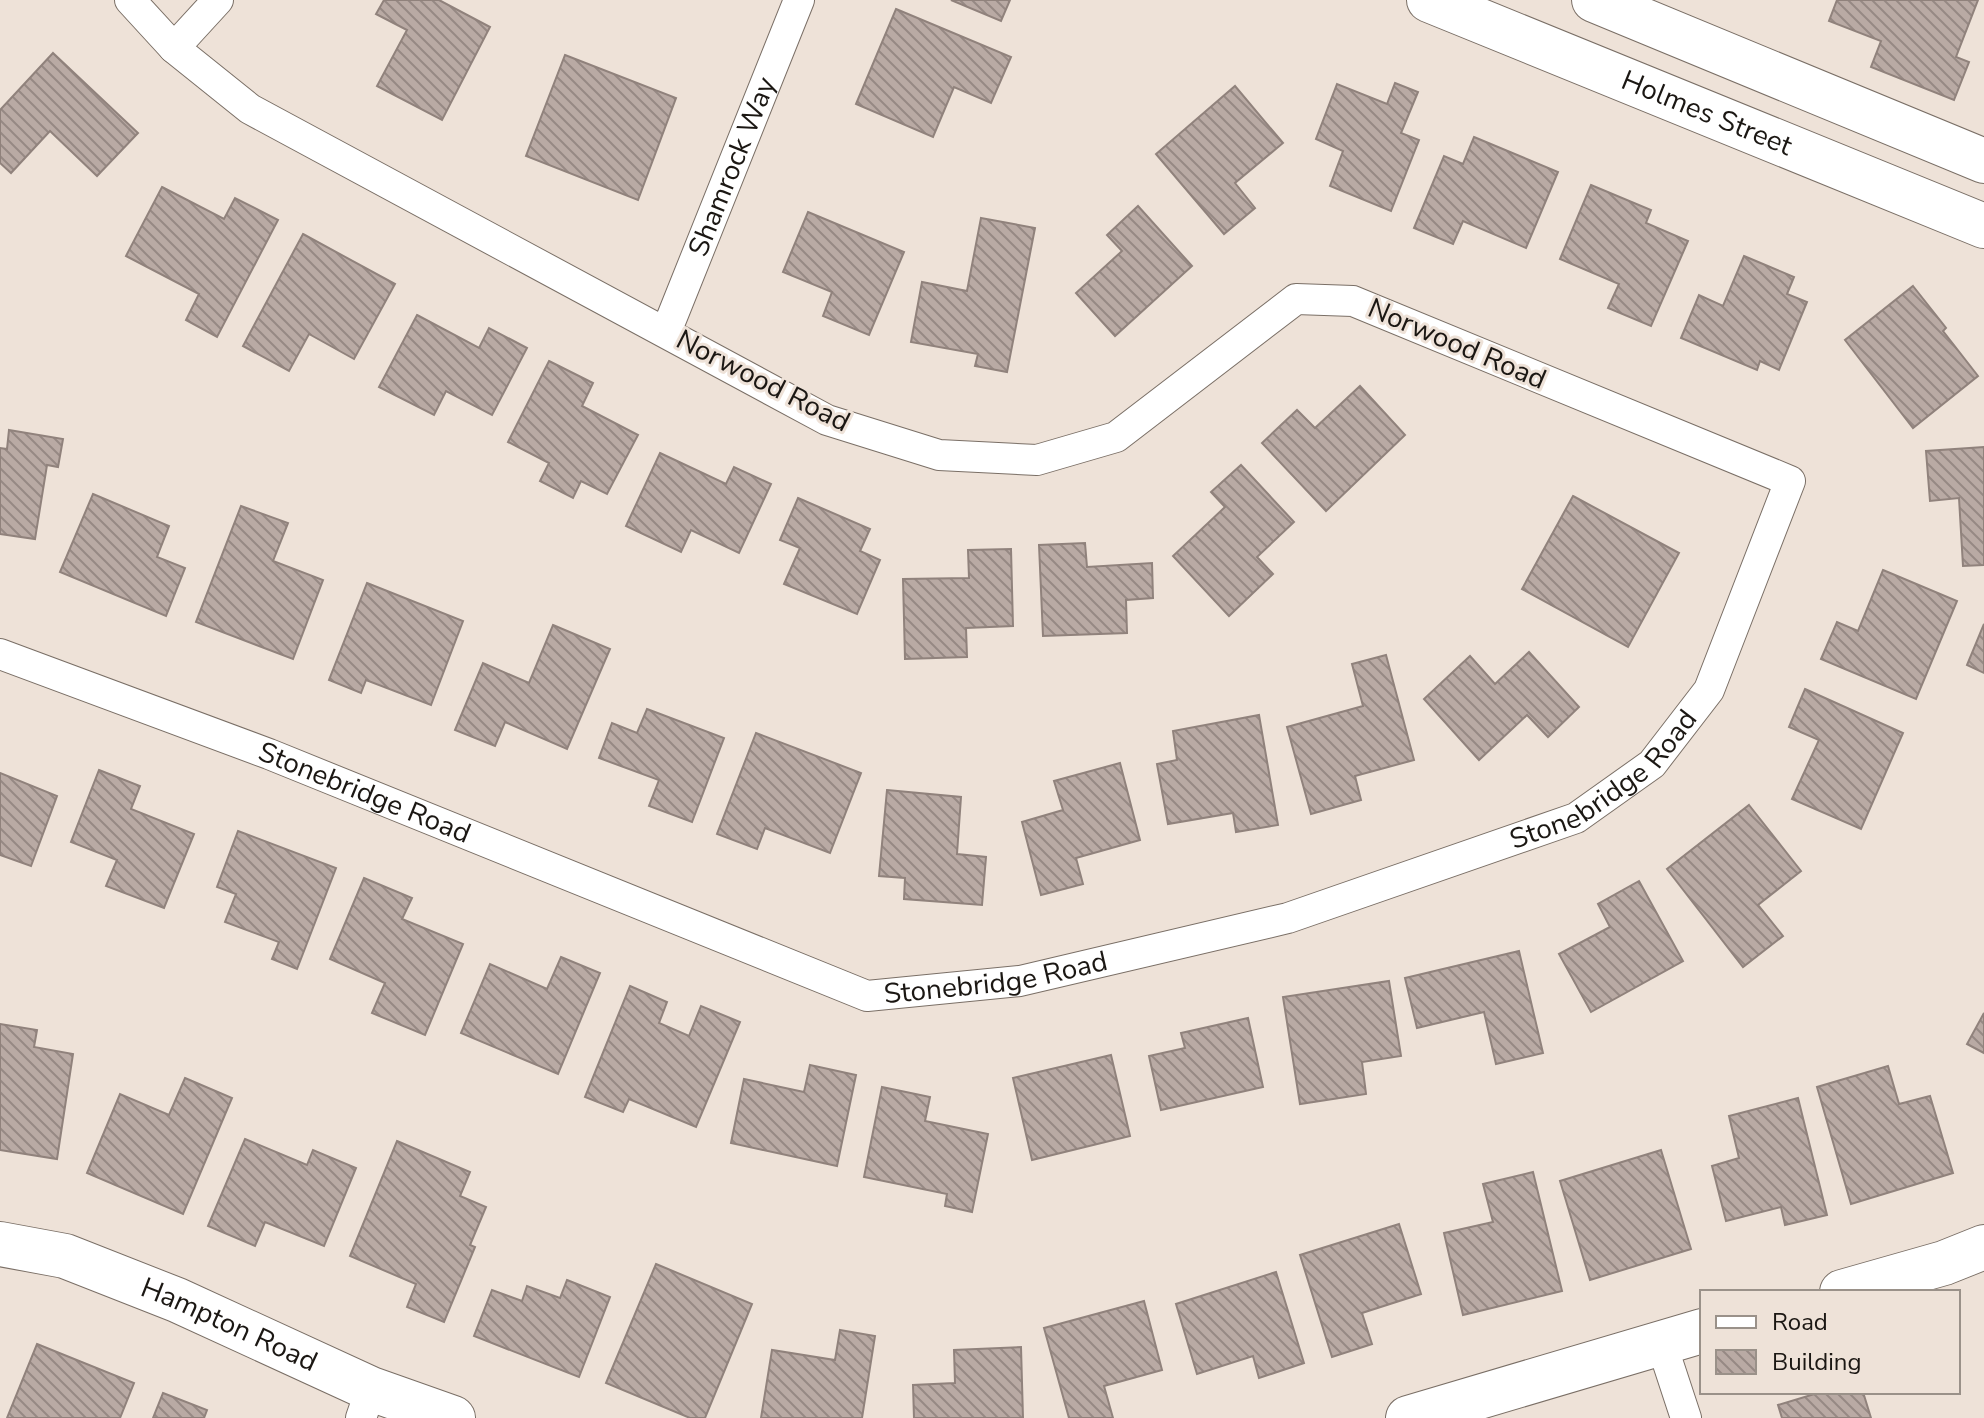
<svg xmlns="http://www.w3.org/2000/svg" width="1984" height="1418" viewBox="0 0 1984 1418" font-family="'Nunito Sans',sans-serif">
<defs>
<pattern id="building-back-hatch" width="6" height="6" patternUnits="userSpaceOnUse" patternTransform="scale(2)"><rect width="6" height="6" fill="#b9aaa4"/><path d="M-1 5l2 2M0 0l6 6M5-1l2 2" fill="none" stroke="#968984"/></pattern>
</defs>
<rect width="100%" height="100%" fill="#eee2d8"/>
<!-- building -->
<g fill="url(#building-back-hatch)" stroke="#90827c" stroke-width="2">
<path d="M384 0H439L490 27 442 120 377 86 407 30 376 14Z"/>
<path d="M951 0H1010L1001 21Z"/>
<path d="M1837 0H1978L1956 57 1969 62 1954 100 1871 67 1881 41 1829 21Z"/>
<path d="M896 9 1011 57 991 103 954 87 933 137 856 104Z"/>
<path d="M53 53 138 133 97 176 50 131 11 173 0 163V110Z"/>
<path d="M565 55 676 98 638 200 526 156Z"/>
<path d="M1395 83 1418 92 1401 133 1419 140 1391 211 1330 186 1343 151 1316 139 1337 84 1387 104Z"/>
<path d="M1235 86 1283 143 1235 183 1255 208 1224 234 1156 154Z"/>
<path d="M1474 137 1558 172 1526 248 1463 221 1453 244 1414 228 1444 156 1463 164Z"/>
<path d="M1591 185 1651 210 1646 223 1688 241 1651 326 1608 308 1619 284 1560 259Z"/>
<path d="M162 187 224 219 235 198 278 220 217 337 186 320 199 294 126 256Z"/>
<path d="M1138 206 1192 266 1115 336 1076 293 1122 251 1107 235Z"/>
<path d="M808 212 904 252 869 335 823 316 832 292 783 272Z"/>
<path d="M981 218 1035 228 1007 372 975 366 978 354 911 342 922 282 967 291Z"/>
<path d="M303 234 395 284 354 359 309 334 289 371 243 346Z"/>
<path d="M1744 256 1794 277 1787 294 1807 302 1779 370 1760 361 1757 370 1681 338 1699 295 1723 306Z"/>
<path d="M1913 286 1946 328 1943 331 1978 376 1913 428 1845 340Z"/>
<path d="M417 315 479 348 489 328 527 348 492 415 446 391 434 415 379 387Z"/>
<path d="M549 361 593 383 582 406 638 435 607 494 581 481 573 498 540 481 549 463 508 442Z"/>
<path d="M1360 386 1405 435 1326 511 1262 443 1297 410 1315 428Z"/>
<path d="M9 430 63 439 58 467 47 465 35 539 0 534V448L7 449Z"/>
<path d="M1984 447V565L1963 566 1959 498 1930 501 1926 451Z"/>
<path d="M660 453 726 484 734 467 771 484 739 553 691 530 681 552 626 526Z"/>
<path d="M1241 465 1294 522 1257 557 1273 574 1229 616 1173 556 1225 507 1211 492Z"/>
<path d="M93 494 169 526 157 557 185 568 166 616 60 572Z"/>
<path d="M1573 496 1679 553 1628 647 1522 589Z"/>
<path d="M798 498 870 529 860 551 880 560 857 614 784 584 800 548 780 540Z"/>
<path d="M241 506 288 523 273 561 323 580 293 659 196 622Z"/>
<path d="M1085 543 1087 567 1152 563 1153 598 1126 600 1127 633 1043 636 1039 545Z"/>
<path d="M1011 549 1013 626 966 628 967 657 905 659 903 579 969 578 968 550Z"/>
<path d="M1883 570 1957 601 1916 699 1821 659 1837 622 1858 631Z"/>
<path d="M367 583 463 621 431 705 366 680 361 693 329 680Z"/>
<path d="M1984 624V673L1967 665Z"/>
<path d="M553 625 610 649 567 749 505 722 495 746 455 730 483 663 529 683Z"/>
<path d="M1529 652 1579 707 1548 737 1527 715 1479 760 1424 699 1470 656 1495 684Z"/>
<path d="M1386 655 1414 760 1355 776 1361 800 1311 814 1287 727 1363 706 1352 664Z"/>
<path d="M1805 689 1903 733 1861 829 1792 799 1819 740 1789 727Z"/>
<path d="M647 709 724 738 692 822 649 806 659 780 599 758 612 723 637 733Z"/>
<path d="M1259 715 1278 825 1236 832 1233 813 1168 824 1157 764 1177 760 1173 731Z"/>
<path d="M756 733 861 773 830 853 765 828 757 849 717 834Z"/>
<path d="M1120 763 1140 840 1076 858 1083 884 1041 895 1022 822 1063 810 1054 781Z"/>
<path d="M99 770 140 786 131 809 194 834 164 908 106 886 117 860 71 842Z"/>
<path d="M0 773 57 796 31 866 0 855Z"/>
<path d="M887 790 961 797 957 854 986 857 982 905 904 899 905 878 879 876Z"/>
<path d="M1749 805 1801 871 1758 905 1783 936 1743 967 1667 869Z"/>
<path d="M238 831 336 868 297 969 272 959 279 942 225 922 236 894 217 887Z"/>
<path d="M364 878 412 898 402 919 463 944 425 1035 372 1013 385 983 330 959Z"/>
<path d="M1639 881 1683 961 1591 1012 1559 954 1610 927 1598 904Z"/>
<path d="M1519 951 1543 1053 1496 1064 1484 1012 1417 1028 1405 978Z"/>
<path d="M561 957 600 973 558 1074 461 1033 490 964 547 989Z"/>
<path d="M1389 981 1401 1056 1362 1062 1366 1094 1300 1104 1283 997Z"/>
<path d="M630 986 667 1002 659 1023 689 1036 701 1006 740 1022 696 1127 629 1099 623 1112 585 1097Z"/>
<path d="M1984 1013V1053L1967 1044Z"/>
<path d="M1248 1018 1263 1087 1161 1110 1149 1056 1185 1048 1181 1033Z"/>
<path d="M0 1024 37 1030 34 1047 73 1054 57 1159 0 1150Z"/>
<path d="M1111 1055 1130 1136 1032 1160 1013 1078Z"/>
<path d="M810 1065 856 1075 837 1166 731 1143 744 1079 804 1092Z"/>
<path d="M1888 1066 1899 1104 1930 1096 1953 1173 1851 1204 1817 1087Z"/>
<path d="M185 1078 232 1098 183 1214 87 1173 120 1094 169 1115Z"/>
<path d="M882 1087 930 1097 925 1121 988 1134 972 1212 945 1206 947 1194 864 1177Z"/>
<path d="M1798 1098 1827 1215 1785 1225 1781 1207 1726 1221 1712 1166 1739 1158 1729 1116Z"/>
<path d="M245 1139 307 1165 313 1150 356 1168 324 1246 265 1222 255 1246 208 1226Z"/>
<path d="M397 1141 470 1172 460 1196 486 1207 470 1245 475 1247 444 1322 407 1307 416 1284 350 1256Z"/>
<path d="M1661 1150 1691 1249 1590 1280 1560 1181Z"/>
<path d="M1533 1172 1562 1291 1463 1315 1444 1233 1493 1222 1483 1184Z"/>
<path d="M1399 1224 1421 1294 1362 1313 1372 1344 1332 1357 1300 1255Z"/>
<path d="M656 1264 752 1304 705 1418H690L606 1383Z"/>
<path d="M1276 1272 1304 1363 1259 1378 1253 1356 1197 1374 1176 1304Z"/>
<path d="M567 1280 610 1297 579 1377 474 1336 492 1290 522 1301 527 1286 560 1298Z"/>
<path d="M1144 1301 1162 1370 1104 1386 1113 1418H1069L1044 1328Z"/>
<path d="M840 1330 875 1336 862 1418H761L772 1350 835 1360Z"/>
<path d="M37 1344 134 1383 120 1418H7Z"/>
<path d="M1021 1347 1023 1418H914L913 1385 955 1383 954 1350Z"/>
<path d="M1821 1392H1863L1871 1418H1782L1778 1405Z"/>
<path d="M163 1393 207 1410 204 1418H153Z"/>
</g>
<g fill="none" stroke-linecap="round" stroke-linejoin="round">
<!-- street casing -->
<g stroke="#7a6f66" stroke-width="32">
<g id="street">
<path d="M174 48 218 0"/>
<path id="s1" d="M666 332 799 0"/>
<path id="s2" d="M0 654 269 754 867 996 1020 981 1288 918 1576 818 1652 764 1709 690 1790 481 1353 301 1296 299 1116 437 1037 460 939 455 827 420 250 109 174 48 130 0"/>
<path d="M1661 1342 1686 1418"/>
<path d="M361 1418 371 1389"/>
</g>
</g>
<!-- secondary casing -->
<g stroke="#7a6f66" stroke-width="46">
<g id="secondary">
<path id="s3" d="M1429 0 1984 226"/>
<path d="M1594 0 1984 161"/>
<path id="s4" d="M0 1244 65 1256 177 1300 371 1389 453 1418"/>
<path d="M1842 1292 1944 1263 1984 1247"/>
<path d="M1408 1418 1702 1331"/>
</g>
</g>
<!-- street -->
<use href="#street" stroke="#fff" stroke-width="30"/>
<!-- secondary -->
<use href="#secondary" stroke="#fff" stroke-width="44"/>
</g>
<g text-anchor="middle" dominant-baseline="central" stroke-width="6" stroke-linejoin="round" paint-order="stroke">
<!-- street labels -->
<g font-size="28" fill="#1b1713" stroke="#eee2d8">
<text stroke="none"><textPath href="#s3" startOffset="300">Holmes Street</textPath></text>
<text stroke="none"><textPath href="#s1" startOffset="178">Shamrock Way</textPath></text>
<text transform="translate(1457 344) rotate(23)">Norwood Road</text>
<text transform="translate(763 381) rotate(27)">Norwood Road</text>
<text stroke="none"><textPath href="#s2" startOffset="1710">Stonebridge Road</textPath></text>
<text stroke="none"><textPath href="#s2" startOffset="390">Stonebridge Road</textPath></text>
<text stroke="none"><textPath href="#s2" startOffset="1062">Stonebridge Road</textPath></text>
<text stroke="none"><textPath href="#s4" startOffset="244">Hampton Road</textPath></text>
</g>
</g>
<!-- legend -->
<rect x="1700" y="1290" width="260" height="104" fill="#eee2d8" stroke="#9a9189" stroke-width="2"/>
<rect x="1716" y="1316" width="40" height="12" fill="#ffffff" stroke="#9a9189" stroke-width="2"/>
<text x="1772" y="1330" font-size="24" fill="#1b1713">Road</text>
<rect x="1716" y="1350" width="40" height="24" fill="url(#building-back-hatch)" stroke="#9a9189" stroke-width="2"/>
<text x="1772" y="1370" font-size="24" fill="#1b1713">Building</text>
</svg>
